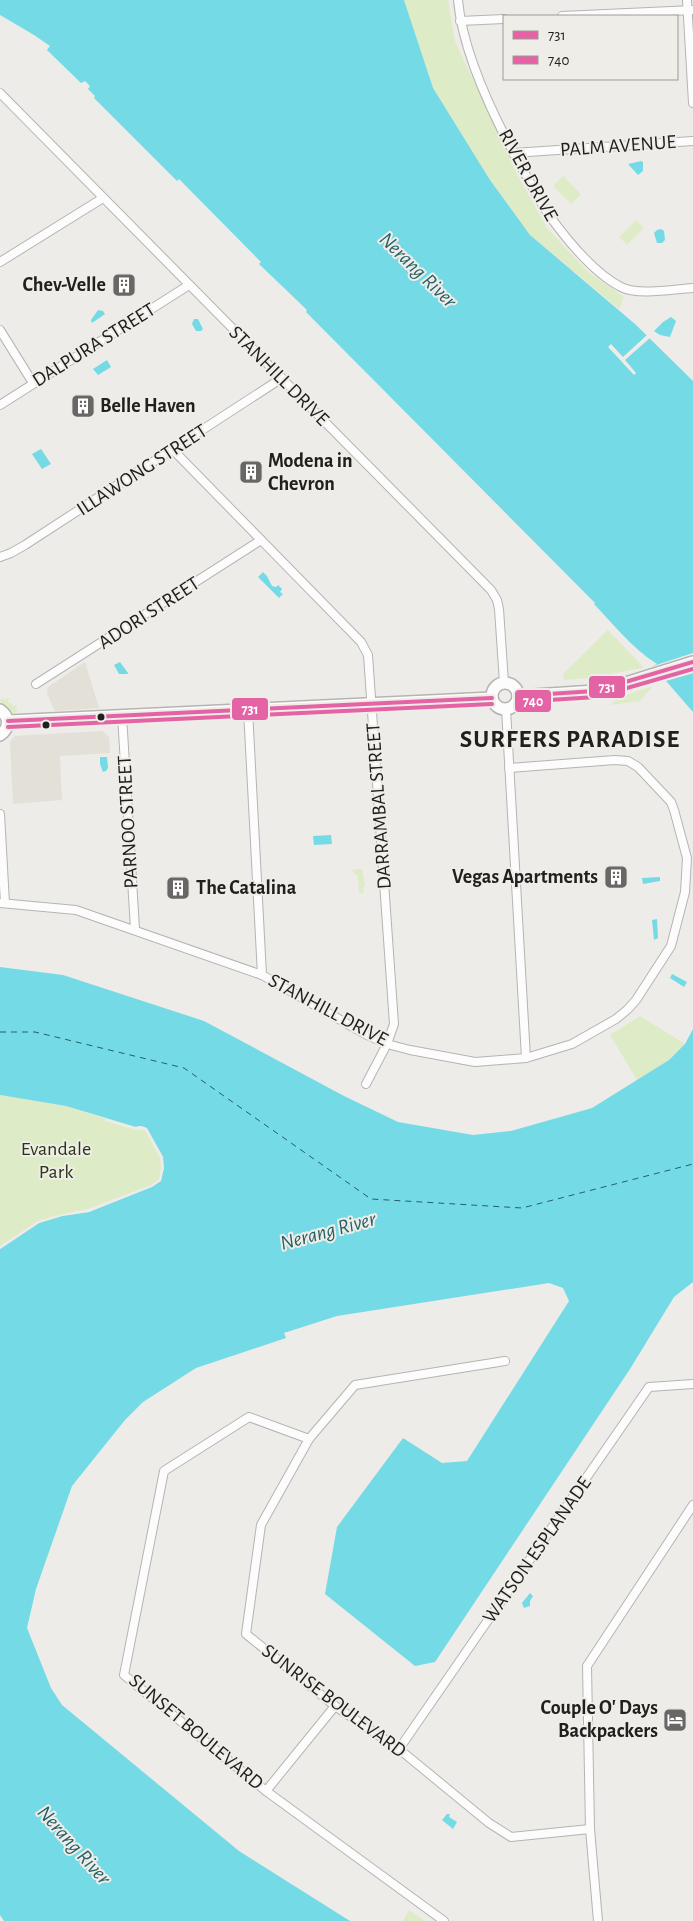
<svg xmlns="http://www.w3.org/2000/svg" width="693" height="1921" viewBox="0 0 693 1921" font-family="'Alegreya Sans',sans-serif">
<rect width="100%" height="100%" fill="#eeece9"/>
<!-- built -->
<g fill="#e3e0d8">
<path d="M85 662 99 708 55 711 47 694 48 687Z"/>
<path d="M102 731 109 737 110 753 60 756 62 800 13 804 10 742 15 736Z"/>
</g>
<!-- green -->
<g fill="#ddebc6">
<path d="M404 0H448L455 41 518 176 547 228 588 272 624 297 619 309 530 235 490 180 433 88Z"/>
<path d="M563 176 581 194 571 204 553 186Z"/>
<path d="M636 220 644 228 627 245 619 237Z"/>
<path d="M608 630 643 667H647L588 678 564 680 563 674Z"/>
<path d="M653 686 640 701 610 705 620 697Z"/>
<path d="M2 698 5 700 8 698 9 699 8 702 14 706 16 705 17 711 14 713 7 710 0 700Z"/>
<path d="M362 869 365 886H364L363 893H359L358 877 352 870Z"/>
<path d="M640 1016 685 1044 669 1060 637 1080 610 1035Z"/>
<path d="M0 1095 66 1106 106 1119 147 1128 163 1157 161 1181 89 1212 39 1223 0 1248Z"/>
<path d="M409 1910 425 1921H403Z"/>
</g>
<!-- water -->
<g fill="#74dae5">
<path d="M0 0H404L433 88 490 180 530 235 635 324 693 381V712L653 666 657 664C633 649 614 625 594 604L595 603 306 312 307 310 259 264 261 262 179 179 177 181 94 98 95 96 88 89 90 86 85 81 81 83 47 50 50 46 34 35 0 15Z"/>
<path d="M641 161 643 162V171L638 175 628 164Z"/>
<path d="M661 229 664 231 665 240 662 243H657L654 233 657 230Z"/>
<path d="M98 310 103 311 105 314 92 323 91 320Z"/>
<path d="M671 317 676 321 670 337 660 335 654 331 663 322Z"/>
<path d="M194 319H198L203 329 201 331H196L192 324Z"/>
<path d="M107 360 111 367 98 375 93 369Z"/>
<path d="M41 449 51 464 42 469 32 454Z"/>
<path d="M263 572 267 576 272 586 276 587 278 585 282 589 280 592 283 594 279 598 258 577Z"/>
<path d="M120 662 128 673V674H119L114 665Z"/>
<path d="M100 757H107L108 768 106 771 103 772 100 764Z"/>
<path d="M331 835 332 844 314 845 313 836Z"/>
<path d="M660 877V881L643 884 642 878Z"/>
<path d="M657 919 658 938 654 940 652 920Z"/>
<path d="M0 967 63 975 204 1021 344 1096 398 1122 473 1135 511 1131 592 1108 669 1060 685 1044 693 1029V1282L674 1297 630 1369 435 1662 415 1666 325 1594 337 1527 403 1438 442 1463 467 1461 569 1301 563 1288 549 1283 337 1316 284 1333 286 1338 196 1368 143 1402 125 1420 72 1486 36 1589 27 1628 51 1688 62 1705 239 1851 350 1921H4L0 1915V1249L39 1223 62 1216 89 1212 161 1181 163 1157 146 1128 141 1126 136 1127 66 1106 0 1095Z"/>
<path d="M672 974 687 982 684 987 670 978Z"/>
<path d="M530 1593 533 1596 530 1601V1606L524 1608 522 1603Z"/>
<path d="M447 1814H450L449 1817 457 1822 453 1829 442 1820Z"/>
</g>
<!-- pier -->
<g fill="#eeece9">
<path d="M647 335 650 338 625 360 636 373 634 375 608 347 611 344 623 357Z"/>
<path d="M693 653V670L665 679 653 666Z"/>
<path d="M106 1119 135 1127 141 1126 147 1128 163 1157 164 1168 161 1181 152 1187 89 1212 62 1216 39 1223 0 1249V1246L38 1221 62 1214 88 1209 151 1185 159 1179 161 1168 160 1158 145 1130H135L105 1121Z"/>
</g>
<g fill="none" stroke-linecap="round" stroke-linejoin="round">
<!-- ferry -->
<path stroke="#266067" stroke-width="1" stroke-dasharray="6 5" stroke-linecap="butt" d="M0 1032H35L184 1068 371 1199 522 1208 693 1164"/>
<!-- street casing -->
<g stroke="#b6b4b3" stroke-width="10">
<g id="street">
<path d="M458 0C463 57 500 130 528 179 535 191 541 204 549 215 567 240 594 273 621 287 638 296 674 289 693 288"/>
<path d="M687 0 693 103"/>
<path d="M562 16 693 10"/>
<path d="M460 21 504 19"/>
<path d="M0 93 491 590 497 600 499 609 504 683"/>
<path d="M513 153 693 141"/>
<path d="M0 262 103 198"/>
<path d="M0 330 33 383"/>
<path d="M0 405 189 285"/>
<path d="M173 450 361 642 368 655 394 1024 387 1044 366 1084"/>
<path d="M0 557 11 553 25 545 282 378"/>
<path d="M36 684 261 540"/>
<path d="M248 710 262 975"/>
<path d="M122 715 135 929"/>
<path d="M509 768 615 760 628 761 638 767 671 802 674 810 687 858 685 892 671 946 636 1000 628 1009 616 1019 572 1044 526 1058"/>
<path d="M0 814 5 903"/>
<path d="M0 903 76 910 262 975 365 1034 387 1044 410 1050 475 1062 526 1058 506 709"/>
<path d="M505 1361 355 1385 309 1439 261 1525 246 1634 335 1706 399 1749 489 1823 511 1837 590 1829"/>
<path d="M309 1439 249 1417 164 1471 124 1675 266 1791 444 1921"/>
<path d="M399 1749 649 1387 693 1384"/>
<path d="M266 1791 335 1706"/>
<path d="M598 1921 590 1829 587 1666 693 1505"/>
</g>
</g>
<!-- secondary casing -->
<g stroke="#b6b4b3" stroke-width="14">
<g id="secondary">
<circle cx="505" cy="696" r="13"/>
<path d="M518 696 595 691 616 686 693 662"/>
<path d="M0 710C10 717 10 728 0 735"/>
<path d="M8 721 492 698"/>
</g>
</g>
<!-- street -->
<use href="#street" stroke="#fcfcfc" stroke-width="8"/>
<!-- secondary -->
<use href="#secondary" stroke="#fcfcfc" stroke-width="11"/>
<!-- bus-1 casing -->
<g stroke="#efede8" stroke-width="8">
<g id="bus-1">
<path d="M518 696 595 691 693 662"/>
<path d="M8 721 492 698"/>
</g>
</g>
<!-- bus-2 casing -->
<g stroke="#efede8" stroke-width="8">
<g id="bus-2">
<path d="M518 702 596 697 693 669"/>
<path d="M8 727 492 704"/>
</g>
</g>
<!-- bus-1 -->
<use href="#bus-1" stroke="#e463a4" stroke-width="4"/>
<!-- bus-2 -->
<use href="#bus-2" stroke="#e463a4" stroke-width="4"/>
</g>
<!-- icons -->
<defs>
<g id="building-square" transform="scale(1.25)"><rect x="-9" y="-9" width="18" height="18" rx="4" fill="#696766" stroke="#efede8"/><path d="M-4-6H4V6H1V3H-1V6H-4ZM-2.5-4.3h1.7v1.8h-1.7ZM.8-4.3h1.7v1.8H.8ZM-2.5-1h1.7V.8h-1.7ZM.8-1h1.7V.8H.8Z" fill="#fff"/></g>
<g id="hotel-square" transform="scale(1.25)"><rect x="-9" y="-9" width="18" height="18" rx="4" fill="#696766" stroke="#efede8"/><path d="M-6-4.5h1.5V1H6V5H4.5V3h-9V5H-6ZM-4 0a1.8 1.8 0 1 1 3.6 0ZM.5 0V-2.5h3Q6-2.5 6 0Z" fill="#fff"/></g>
</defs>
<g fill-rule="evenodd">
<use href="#building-square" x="124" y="285"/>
<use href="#building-square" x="83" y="406"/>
<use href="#building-square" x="251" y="472"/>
<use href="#building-square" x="616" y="877"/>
<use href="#building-square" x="178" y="888"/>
<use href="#hotel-square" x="675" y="1720"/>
</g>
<!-- markers -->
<g fill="#21201f" stroke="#efede8" stroke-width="2">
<circle cx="101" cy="717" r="4.5"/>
<circle cx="46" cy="725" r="4.5"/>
</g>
<g text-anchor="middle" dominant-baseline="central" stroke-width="4" stroke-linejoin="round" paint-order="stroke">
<!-- street labels -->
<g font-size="20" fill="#21201f" stroke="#efede8">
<text transform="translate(618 146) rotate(-4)">PALM AVENUE</text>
<text transform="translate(528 175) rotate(61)">RIVER DRIVE</text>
<text transform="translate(94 345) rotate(-32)">DALPURA STREET</text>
<text transform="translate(279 376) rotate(45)">STANHILL DRIVE</text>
<text transform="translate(142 470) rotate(-33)">ILLAWONG STREET</text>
<text transform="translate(149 613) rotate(-33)">ADORI STREET</text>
<text transform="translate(379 806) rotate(-94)">DARRAMBAL STREET</text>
<text transform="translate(128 822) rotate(-93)">PARNOO STREET</text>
<text transform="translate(328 1010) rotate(28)">STANHILL DRIVE</text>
<text transform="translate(537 1550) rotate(-55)">WATSON ESPLANADE</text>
<text transform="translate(334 1701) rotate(37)">SUNRISE BOULEVARD</text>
<text transform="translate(196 1732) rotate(40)">SUNSET BOULEVARD</text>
</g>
<!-- poi labels -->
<g font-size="20" font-weight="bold" fill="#21201f" stroke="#efede8" text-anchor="end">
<text x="106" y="285">Chev-Velle</text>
<text x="100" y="406" text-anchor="start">Belle Haven</text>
<text x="268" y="461" text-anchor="start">Modena in<tspan x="268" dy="23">Chevron</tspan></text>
<text x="598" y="877">Vegas Apartments</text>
<text x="196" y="888" text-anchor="start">The Catalina</text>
<text x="658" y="1708">Couple O' Days<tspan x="658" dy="23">Backpackers</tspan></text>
</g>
<!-- park labels -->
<g font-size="20" fill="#293612" stroke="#efede8">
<text x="56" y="1149">Evandale<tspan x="56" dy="23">Park</tspan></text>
</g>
<!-- water labels -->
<g font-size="21" font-style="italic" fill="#266067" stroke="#efede8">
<text transform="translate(418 270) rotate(44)">Nerang River</text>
<text transform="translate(328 1231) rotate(-15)">Nerang River</text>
<text transform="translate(74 1845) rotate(48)">Nerang River</text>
</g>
<!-- district labels -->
<g font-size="25" font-weight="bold" letter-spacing="1" fill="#21201f" stroke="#efede8">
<text x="570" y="739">SURFERS PARADISE</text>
</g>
</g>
<g stroke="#efede8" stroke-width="2">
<rect x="588" y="675" width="38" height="24" rx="5" fill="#e463a4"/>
<rect x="514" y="689" width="38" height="24" rx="5" fill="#e463a4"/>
<rect x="231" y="697" width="38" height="24" rx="5" fill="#e463a4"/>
</g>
<g font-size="14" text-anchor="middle" font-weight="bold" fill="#fff">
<text x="607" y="692">731</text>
<text x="533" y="706">740</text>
<text x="250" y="714">731</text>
</g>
<!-- legend -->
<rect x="503" y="15" width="175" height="65" fill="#efede8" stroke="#9d9b98"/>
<rect x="513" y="31" width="25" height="8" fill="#e463a4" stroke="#9d9b98"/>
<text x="548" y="40" font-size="15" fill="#21201f">731</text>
<rect x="513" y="56" width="25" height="8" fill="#e463a4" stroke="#9d9b98"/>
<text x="548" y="65" font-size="15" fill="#21201f">740</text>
</svg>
